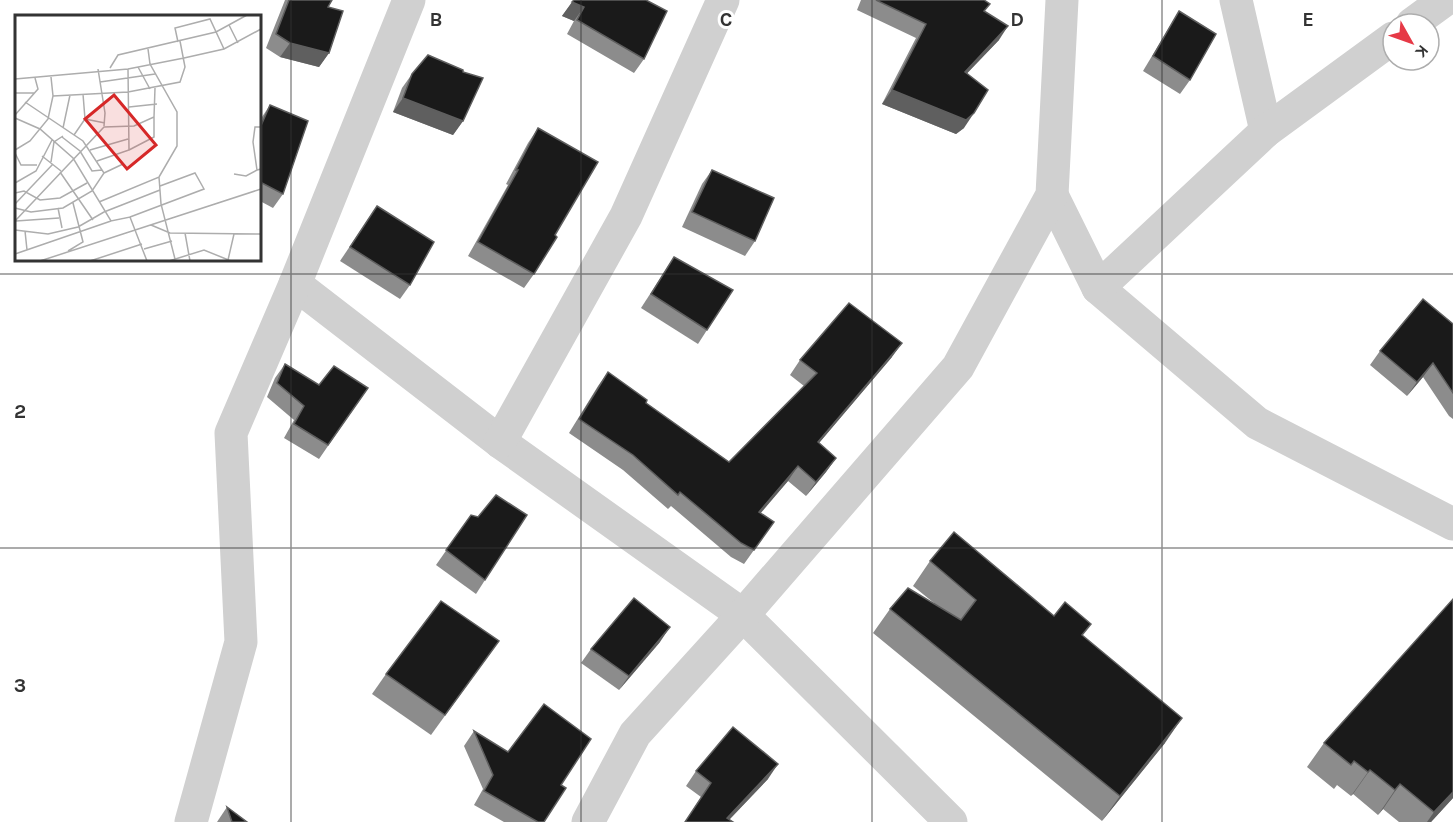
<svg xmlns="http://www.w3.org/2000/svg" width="1453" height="822" viewBox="0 0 1453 822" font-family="Karla,sans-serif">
<rect width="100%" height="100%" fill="#fff"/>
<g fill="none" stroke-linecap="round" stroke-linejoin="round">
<!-- minor -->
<g stroke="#d0d0d0" stroke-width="33">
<path d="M409 0 295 284 500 442 743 615 951 822"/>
<path d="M1236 0 1266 131"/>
<path d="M1412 24 1445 0"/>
<path d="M1052 195 1098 288 1257 423 1453 524"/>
<path d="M1098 288 1266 131 1393 38"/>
<path d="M500 442 626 216 723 0"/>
<path d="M191 822 241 642 231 433 295 284"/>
<path d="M588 822 635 734 743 615 958 367 1052 195 1062 0"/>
</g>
</g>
<!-- wall -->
<g fill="#8c8c8c">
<path d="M285 0H332L328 7 329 53 319 67 280 57 266 48Z"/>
<path d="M574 0 644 59 634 73 567 34 574 21 562 16Z"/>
<path d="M861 0H984L985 11 999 40 967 73 964 128 956 134 882 104 916 38 857 10Z"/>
<path d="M1179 11 1190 80 1180 94 1143 71Z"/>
<path d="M463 72V121L453 135 393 112 402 88 412 74Z"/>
<path d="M270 105 283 194 273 208 260 201V120Z"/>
<path d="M538 128 555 235 534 274 524 288 468 256 508 185 506 184 528 143Z"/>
<path d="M712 170 755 241 745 256 682 227 702 184Z"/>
<path d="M377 206 410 285 400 299 340 261Z"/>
<path d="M674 257 707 330 698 344 641 308Z"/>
<path d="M1453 324V419L1449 416 1423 377 1407 396 1370 365 1380 351Z"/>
<path d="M892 357 819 443 836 458 826 472 806 496 788 481 760 513 774 522 744 564 731 557 671 506 668 509 623 470 569 433 598 386 608 372 646 403 729 462 804 386 790 375 800 360Z"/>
<path d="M285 364 319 385 368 388 319 459 284 438 294 420 267 397 275 378Z"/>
<path d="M471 515 485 580 476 594 436 565Z"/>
<path d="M930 561 1054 616 1083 636 1165 743 1102 821 873 633 890 609 934 603 913 586Z"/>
<path d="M1453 599V798L1431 822H1399L1383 809 1378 815 1353 794 1351 796 1337 785 1334 789 1307 767 1324 743Z"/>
<path d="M499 641 431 735 372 694 386 674Z"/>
<path d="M660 642 619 690 581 663 591 649Z"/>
<path d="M474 731 561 785 544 822H504L474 805 483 789 464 746Z"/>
<path d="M696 771 768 779 729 820 733 822H685L701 797 686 786Z"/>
<path d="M227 807 247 822H217Z"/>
</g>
<!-- shaded-wall -->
<g fill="#5f5f5f">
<path d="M572 2 584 7 574 21 562 16Z"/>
<path d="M1008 26 999 40 955 86 965 72Z"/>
<path d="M290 43 329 53 319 67 280 57Z"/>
<path d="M892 90 974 113 964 128 956 134 882 104Z"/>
<path d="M403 98 463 121 453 135 393 112Z"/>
<path d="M902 343 892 357 808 456 818 442Z"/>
<path d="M1433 363 1423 377 1407 396 1417 382Z"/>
<path d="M836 458 826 472 806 496 816 482Z"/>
<path d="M798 466 788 481 749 527 759 512Z"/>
<path d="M670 627 660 642 619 690 629 676Z"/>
<path d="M1182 718 1165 743 1102 821 1120 796Z"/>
<path d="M778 764 768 779 727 822V818Z"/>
<path d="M1370 770 1353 794 1351 796 1368 772Z"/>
<path d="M1400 784 1383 809 1378 815 1395 790Z"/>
<path d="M1453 792V798L1431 822H1427L1434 812Z"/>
</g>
<!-- building -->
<g fill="#1a1a1a" stroke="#5f5f5f" stroke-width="1.5">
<path d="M289 0H332L328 7 343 11 329 53 290 43 276 34Z"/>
<path d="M574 0H646L667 11 644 59 577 20 584 7 572 2Z"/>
<path d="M876 0H984L990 4 984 11 1008 26 965 72 988 90 974 113 966 120 892 90 926 24Z"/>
<path d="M1179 11 1216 34 1190 80 1153 56Z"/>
<path d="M428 55 463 70V72L483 78 463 121 403 98 412 74Z"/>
<path d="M270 105 308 121 283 194 260 182V128Z"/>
<path d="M538 128 598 162 555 235 557 237 534 274 478 242 518 170H516Z"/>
<path d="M712 170 774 198 755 241 692 212Z"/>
<path d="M377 206 434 242 410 285 350 247Z"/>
<path d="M674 257 733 290 707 330 651 294Z"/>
<path d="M1423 299 1453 324V393L1433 363 1417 382 1380 351Z"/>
<path d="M849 303 902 343 818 442 836 458 816 482 798 466 759 512 774 522 754 550 741 543 680 492 678 495 633 455 579 419 608 372 647 400 646 403 729 462 817 373 800 360Z"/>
<path d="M285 364 319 385 334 366 368 388 328 445 294 424 304 406 277 383Z"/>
<path d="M496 495 527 515 485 580 446 550 471 515 478 517Z"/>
<path d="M954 532 1054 616 1065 602 1091 624 1082 635 1182 718 1120 796 890 609 908 588 961 620 976 600 930 561Z"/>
<path d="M634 598 670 627 629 676 591 649Z"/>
<path d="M1453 599V792L1434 812 1400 784 1395 790 1370 770 1368 772 1354 761 1351 765 1324 743Z"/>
<path d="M441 601 499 641 445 715 386 674Z"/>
<path d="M544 704 591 739 561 785 566 788 544 822H538L484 791 493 775 474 731 508 752Z"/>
<path d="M733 727 778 764 727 818 733 822H685L711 783 696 771Z"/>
<path d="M227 807 247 822H232Z"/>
</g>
<!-- grid -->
<path fill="none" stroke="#333" stroke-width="1.5" stroke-opacity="0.55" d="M291 0V822M581 0V822M872 0V822M1162 0V822M0 274H1453M0 548H1453"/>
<!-- overview -->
<g transform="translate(15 15)">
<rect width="246" height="246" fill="#fff"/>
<path fill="none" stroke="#adadad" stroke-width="1.5" d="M214 10 223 28M163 27 160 13 195 4 209 34M133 34 135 49 162 97V131L144 162M123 52 135 74M95 53 103 40 201 17 232 0M83 54 90 98 89 111M0 64 113 54 169 43 209 34 246 14M85 67 140 59M0 78H20M38 81 113 77 165 67 170 52 165 26M114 92 142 89M0 100 23 74 20 63M0 103 25 114 58 143 96 206 115 202 132 246M70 104 90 108M246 112H240L238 127 242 155 246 154M48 113 55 80M59 120 70 104 68 79M47 122 65 136 77 156 87 155M0 135 15 126 33 104 38 81 36 62M75 135 113 124M114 135 139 122V102M0 138 6 150H22M27 141 46 156M82 146 114 135 113 54M36 147 39 127 48 121M45 157 78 205M89 158 108 149M219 159 231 161 242 155M0 168 21 156 37 125M0 178 9 176 25 185 45 183 72 168M84 187 144 162 146 189 160 244M0 189 38 149M0 193 16 197 48 193 77 176 89 158 68 126 10 87M43 193 47 213M115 202 189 174 180 158 145 171M0 206 89 112 119 111 139 102 140 73M1 206 44 203M136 210 155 218 246 219M0 215 33 219 63 212 89 197 145 175M10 216 12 235M170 218 175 246M129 234 157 226M53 236 68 227 58 188M0 239 96 206M213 245 219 219M25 246 246 174M75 246 127 229M154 246 189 235 216 246"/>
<path fill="#d62828" fill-opacity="0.15" stroke="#d62828" stroke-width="3" d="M99 80 141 130 112 154 70 104Z"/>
<rect width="246" height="246" fill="none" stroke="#333" stroke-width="3"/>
</g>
<g font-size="20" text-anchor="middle" font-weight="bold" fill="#333" stroke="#fff" stroke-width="6" stroke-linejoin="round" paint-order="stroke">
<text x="436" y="26">B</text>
<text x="726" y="26">C</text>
<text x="1017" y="26">D</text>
<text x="1308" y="26">E</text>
<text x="20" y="418">2</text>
<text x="20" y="692">3</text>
</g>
<!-- north arrow -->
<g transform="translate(1411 42) rotate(130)"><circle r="28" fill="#ffffff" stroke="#adadad" stroke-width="1.5"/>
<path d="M0-4.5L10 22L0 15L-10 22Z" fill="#e63946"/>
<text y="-9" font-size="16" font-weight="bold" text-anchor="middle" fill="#333333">K</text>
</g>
</svg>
